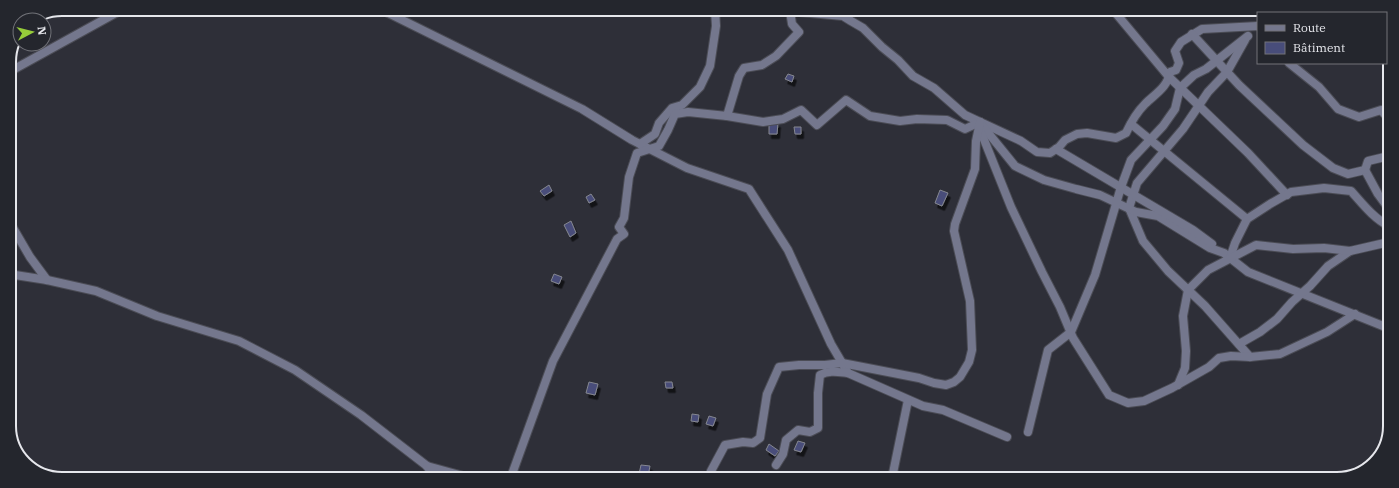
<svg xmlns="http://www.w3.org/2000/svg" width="1399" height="488" viewBox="0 0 1399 488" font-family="'IBM Plex Serif',serif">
<defs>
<filter id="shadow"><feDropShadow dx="2.5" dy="4.5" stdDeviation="0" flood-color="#0009"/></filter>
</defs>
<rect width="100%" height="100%" fill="#2e2f38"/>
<!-- building -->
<g fill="#484d7a" stroke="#858790" filter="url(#shadow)">
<path d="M788 74 794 76 792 82 785 79Z"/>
<path d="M769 122 778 123 777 134H769Z"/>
<path d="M794 127H801V134H795Z"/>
<path d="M549 185 552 191 544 196 540 191Z"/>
<path d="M940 190 948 193 942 206 935 203Z"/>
<path d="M591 194 595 200 589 203 586 197Z"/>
<path d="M571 221 576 233 570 237 564 225Z"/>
<path d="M554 274 562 277 559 284 551 281Z"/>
<path d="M589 382 598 384 595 395 586 393Z"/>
<path d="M665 382H672L673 388H666Z"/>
<path d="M692 414 699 415 698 422 691 421Z"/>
<path d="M709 416 716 418 713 426 706 424Z"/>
<path d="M798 441 805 443 801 452 794 450Z"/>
<path d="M769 444 779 451 775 456 766 450Z"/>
<path d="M641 465 650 466 648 476 639 474Z"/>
</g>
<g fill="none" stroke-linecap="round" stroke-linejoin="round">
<!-- street casing -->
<g stroke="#4b4c55" stroke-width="10">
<g id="street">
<path d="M382 10 582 109 632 140 687 168 749 189 788 250 831 344 848 373"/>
<path d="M797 11 799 12 843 16 851 21 863 28 882 47 898 60 913 76 934 88 965 115 1021 141 1037 152 1050 153 1059 147 1065 140 1077 134 1087 133 1116 138 1126 133C1131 122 1136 113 1145 104 1155 94 1168 87 1170 72L1176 70 1179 63 1175 51 1181 42 1202 29 1258 26"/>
<path d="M1114 11 1169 77 1248 153 1287 195"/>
<path d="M1283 13 1285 12"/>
<path d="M1192 34 1239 85 1303 145 1333 168 1348 174 1365 170 1378 194 1389 209"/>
<path d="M1245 40 1227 72 1208 92 1183 129 1137 183 1129 208 1143 241 1168 271 1205 306 1250 357"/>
<path d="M1289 63 1319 87 1338 109 1359 117 1381 110 1389 119"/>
<path d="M9 72 123 9"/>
<path d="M727 116 763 122 783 119 801 110 817 125 846 100 870 116 900 121 917 119 947 120 965 129 980 122"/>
<path d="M981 124 1015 166 1044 180 1076 189 1100 195 1136 212 1158 216 1210 248 1224 253 1248 272 1388 328"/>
<path d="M1131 124 1247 219"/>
<path d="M979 127 1011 207 1042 272 1060 307 1073 338 1109 395 1128 403 1144 401 1172 388 1209 367 1219 358 1231 356 1250 357 1280 354 1327 332 1355 314"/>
<path d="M640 144 655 134 659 123 672 108 682 105 700 87 710 66 716 26 715 10"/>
<path d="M1056 149 1193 230 1212 244"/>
<path d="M1365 170 1368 161 1389 156"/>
<path d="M9 221 30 257 47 280"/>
<path d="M1230 258 1235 243 1247 219 1270 204 1291 192 1324 188 1351 191C1362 203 1373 218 1389 226"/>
<path d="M9 277 15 275 47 280 96 291 157 316 239 341 295 370 361 415 427 466 434 477"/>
<path d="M1239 344 1260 332 1277 319 1292 302 1310 286 1328 266 1350 251"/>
<path d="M1178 385 1185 368 1186 351 1183 316 1188 290 1208 270 1256 245 1293 249 1324 248 1350 251 1389 242"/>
<path d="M1028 432 1048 350 1071 332 1095 275 1121 187 1131 160 1163 126 1175 109 1180 88 1194 75 1206 69 1248 36"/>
<path d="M776 465 783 454 786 440 798 430 810 432 818 428V393L820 375C829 370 838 372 848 373L923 406 943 410 1007 437"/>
<path d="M427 466 467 477"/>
<path d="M711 471 725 445 743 442 753 443 760 438 767 394 779 367 799 365H825L842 363 919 378 934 383 946 385 954 382 960 377 969 362 972 350 970 301 954 231 955 224 975 169 976 141 980 122"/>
<path d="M511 477 553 361 617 239 624 234 619 227 624 218 629 177 637 153 659 146 668 130 675 114 688 112 727 116 739 76 744 68 762 65 776 56 799 32 792 24 790 11"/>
<path d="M892 478 908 400"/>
</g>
</g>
<!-- street -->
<use href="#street" stroke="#74778d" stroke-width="8"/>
</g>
<!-- crop -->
<path d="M0 0H1399V488H0ZM62 16H1337A46 46 0 0 1 1383 62V426A46 46 0 0 1 1337 472H62A46 46 0 0 1 16 426V62A46 46 0 0 1 62 16Z" fill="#24262d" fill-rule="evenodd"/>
<path fill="none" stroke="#e6e7ec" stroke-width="2" d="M62 16H1337A46 46 0 0 1 1383 62V426A46 46 0 0 1 1337 472H62A46 46 0 0 1 16 426V62A46 46 0 0 1 62 16Z"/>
<!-- legend -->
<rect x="1257" y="12" width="130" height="52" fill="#24262d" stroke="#727379"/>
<rect x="1265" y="25" width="20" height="6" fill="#74778d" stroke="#727379"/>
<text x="1293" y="32" font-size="12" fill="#e6e7ec">Route</text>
<rect x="1265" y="42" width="20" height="12" fill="#484d7a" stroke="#727379"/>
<text x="1293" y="52" font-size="12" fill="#e6e7ec">Bâtiment</text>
<!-- north arrow -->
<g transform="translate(32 32) rotate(83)"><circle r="19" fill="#24262d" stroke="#727379"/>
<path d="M0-3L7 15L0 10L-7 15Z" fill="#96cc3a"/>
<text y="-6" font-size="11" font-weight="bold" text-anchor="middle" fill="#e6e7ec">N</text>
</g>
</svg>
